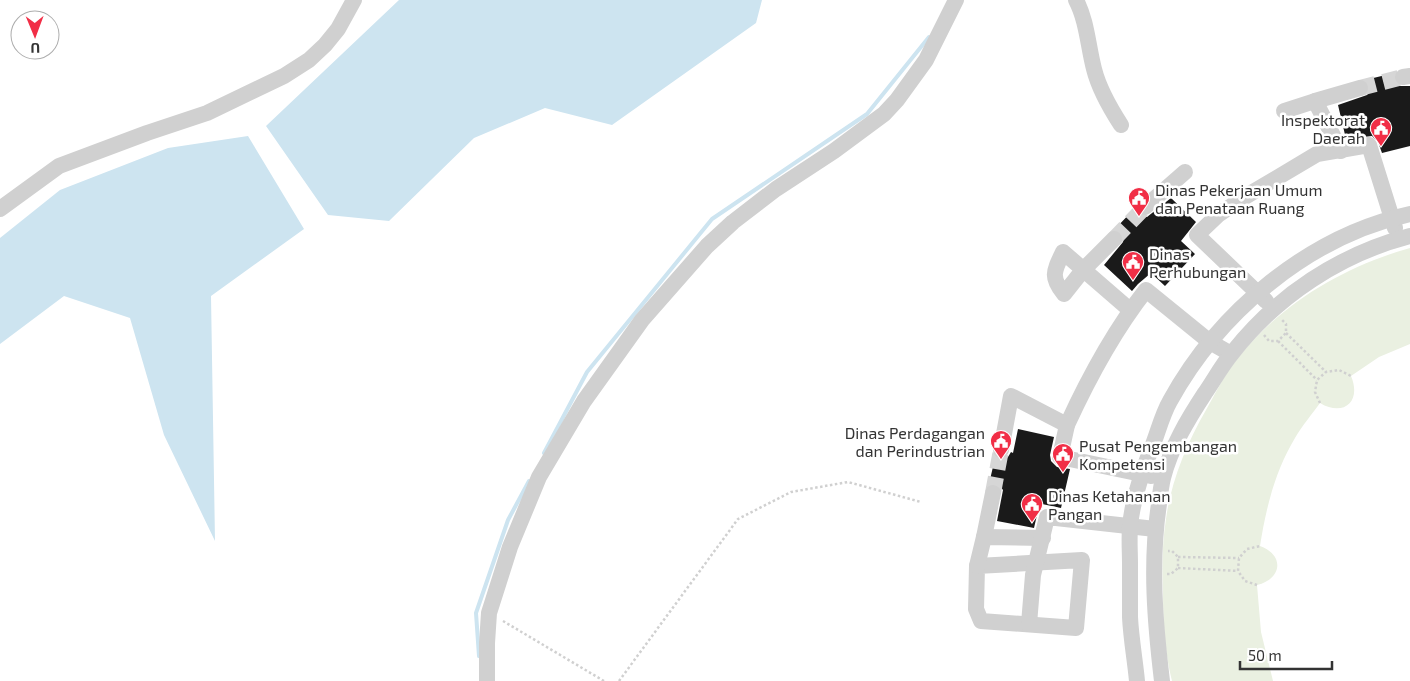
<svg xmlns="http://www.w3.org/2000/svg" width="1410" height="681" viewBox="0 0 1410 681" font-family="'Exo 2',sans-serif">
<rect width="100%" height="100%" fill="#fff"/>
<!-- green -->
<path fill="#eaf0e1" d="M1410 248V344L1379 357 1351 376C1362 402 1343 417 1320 403 1312 414 1302 426 1295 438 1275 471 1266 508 1260 546 1285 555 1282 579 1257 585L1261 632 1273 681H1172C1165 653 1163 623 1163 595 1162 570 1162 544 1166 519 1171 481 1187 443 1206 410 1213 398 1219 385 1227 373 1269 311 1338 268 1410 248Z"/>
<!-- water -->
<g fill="#cde4f0">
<path d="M399 0H762L756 23 612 125 545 108 474 138 389 221 328 215 266 126Z"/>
<path d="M248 136 304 229 211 296 215 541 164 435 130 318 64 296 0 344V238L60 190 168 148Z"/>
</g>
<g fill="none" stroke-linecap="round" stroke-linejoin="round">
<!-- stream -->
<g stroke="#cde4f0" stroke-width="4">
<path d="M544 453 587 372 712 219 867 114 929 37"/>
<path d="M479 656 476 613 508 520 529 481"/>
</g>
</g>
<!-- building -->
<g fill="#1a1a1a">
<path d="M1394 73 1393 79 1395 84 1400 86H1410V146L1382 153 1378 142 1372 136 1346 139 1338 105 1367 95 1370 91V86L1365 80Z"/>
<path d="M1171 198 1196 222 1181 241 1195 254 1165 286 1151 273 1138 284 1132 291 1104 265 1123 242 1124 237 1121 232 1115 229 1135 208 1138 214 1142 217H1147Z"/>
<path d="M1018 429 1054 437 1050 455 1051 461 1057 467 1070 469 1061 508 1042 504 1037 515 1034 528 997 521 1003 490 1000 486 995 483 989 484 995 458 1004 460 1008 457 1011 452 1013 453Z"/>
</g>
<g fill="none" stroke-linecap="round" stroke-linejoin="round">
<!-- minor-tunnel -->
<g stroke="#d6d6d6" stroke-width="16" stroke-dasharray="16 8" stroke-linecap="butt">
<path d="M1360 88 1403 77"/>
<path d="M1114 239 1145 207"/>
<path d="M993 493 1001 450"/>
</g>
<!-- path -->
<g stroke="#d0d0d0" stroke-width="2.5" stroke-dasharray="2.5 2.5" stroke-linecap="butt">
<path d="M1286 333 1326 372"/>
<path d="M1264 335 1269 341H1278L1286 333V324L1282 320"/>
<path d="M1278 341 1317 380"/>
<path d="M1320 403 1315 392 1317 380 1326 372 1339 370 1351 376"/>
<path d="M1178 557 1239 558"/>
<path d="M1178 568 1238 571"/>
<path d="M1167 574H1171L1178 568V557L1172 551H1168"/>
<path d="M1257 585 1245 581 1238 571 1239 558 1247 549 1260 546"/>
<path d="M503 621 604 681"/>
<path d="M619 681 738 519 791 492 848 482 921 502"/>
</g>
<!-- minor -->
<g stroke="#d0d0d0" stroke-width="16">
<path d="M1076 0C1087 21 1088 46 1094 69 1099 89 1110 108 1121 125"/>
<path d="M1403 77 1410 76"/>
<path d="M1315 101 1360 88"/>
<path d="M1284 111 1315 101 1341 151"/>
<path d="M1145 207 1185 172"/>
<path d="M0 209 59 166 147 133 207 113 284 76 309 60 325 45 338 29 354 0"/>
<path d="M1114 239 1083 270 1064 294C1050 277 1054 271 1063 252L1130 310"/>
<path d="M1266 301 1197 235 1218 215 1243 198 1317 154 1369 145 1395 228"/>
<path d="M1067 425C1089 377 1113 332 1146 290L1210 342 1231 354"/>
<path d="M1001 450 1011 396 1067 425 1060 457 1151 476"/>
<path d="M984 537 993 493"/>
<path d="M1082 560 1076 628 981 621 976 609 977 566Z"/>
<path d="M977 566 984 537 1043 538"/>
<path d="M1029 624 1033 575 1047 517 1155 529"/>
<path d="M487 681V643L489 613 510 547 539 477 584 401 642 320 707 246 733 222 776 189 834 151 884 114 897 100 926 60 956 0"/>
<path d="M1137 681C1135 660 1131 638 1130 617 1130 600 1130 582 1130 564 1130 552 1129 539 1130 527 1132 500 1142 472 1152 447 1158 432 1162 415 1170 401 1219 312 1309 236 1410 214"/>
<path d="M1162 681C1155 622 1150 563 1159 504 1160 495 1161 486 1163 478 1171 447 1188 419 1205 393 1214 380 1222 365 1233 352 1277 296 1340 254 1410 236"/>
</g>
</g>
<!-- icons -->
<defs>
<g id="civic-pin" transform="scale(1.125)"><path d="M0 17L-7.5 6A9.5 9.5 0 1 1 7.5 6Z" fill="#f12e46" stroke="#fff"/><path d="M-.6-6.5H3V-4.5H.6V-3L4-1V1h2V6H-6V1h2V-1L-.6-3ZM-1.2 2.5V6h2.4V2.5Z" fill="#fff"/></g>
</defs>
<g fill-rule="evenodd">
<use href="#civic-pin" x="1381" y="128"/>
<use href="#civic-pin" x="1139" y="198"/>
<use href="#civic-pin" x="1133" y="262"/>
<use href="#civic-pin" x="1001" y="441"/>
<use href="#civic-pin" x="1063" y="454"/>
<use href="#civic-pin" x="1032" y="504"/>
</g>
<g text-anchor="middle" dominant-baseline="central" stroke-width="5" stroke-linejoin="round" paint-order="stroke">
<!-- poi labels -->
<g font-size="16" fill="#333" stroke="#fff" text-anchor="start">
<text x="1365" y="119" text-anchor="end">Inspektorat<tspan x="1365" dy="18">Daerah</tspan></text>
<text x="1155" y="189">Dinas Pekerjaan Umum<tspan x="1155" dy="18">dan Penataan Ruang</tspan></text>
<text x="1149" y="253">Dinas<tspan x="1149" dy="18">Perhubungan</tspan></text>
<text x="985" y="432" text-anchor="end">Dinas Perdagangan<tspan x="985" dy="18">dan Perindustrian</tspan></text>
<text x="1079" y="445">Pusat Pengembangan<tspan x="1079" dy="18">Kompetensi</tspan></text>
<text x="1048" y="495">Dinas Ketahanan<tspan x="1048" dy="18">Pangan</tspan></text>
</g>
</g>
<!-- north arrow -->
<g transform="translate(35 35) rotate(179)"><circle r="24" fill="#ffffff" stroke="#adadad"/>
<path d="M0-4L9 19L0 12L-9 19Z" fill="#f12e46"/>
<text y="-8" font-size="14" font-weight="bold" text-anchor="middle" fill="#333333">U</text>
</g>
<!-- scale -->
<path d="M1240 661v8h92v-8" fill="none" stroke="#333333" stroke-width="2.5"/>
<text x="1248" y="661" font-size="15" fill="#333333" stroke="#ffffff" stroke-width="4" paint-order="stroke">50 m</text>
</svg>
